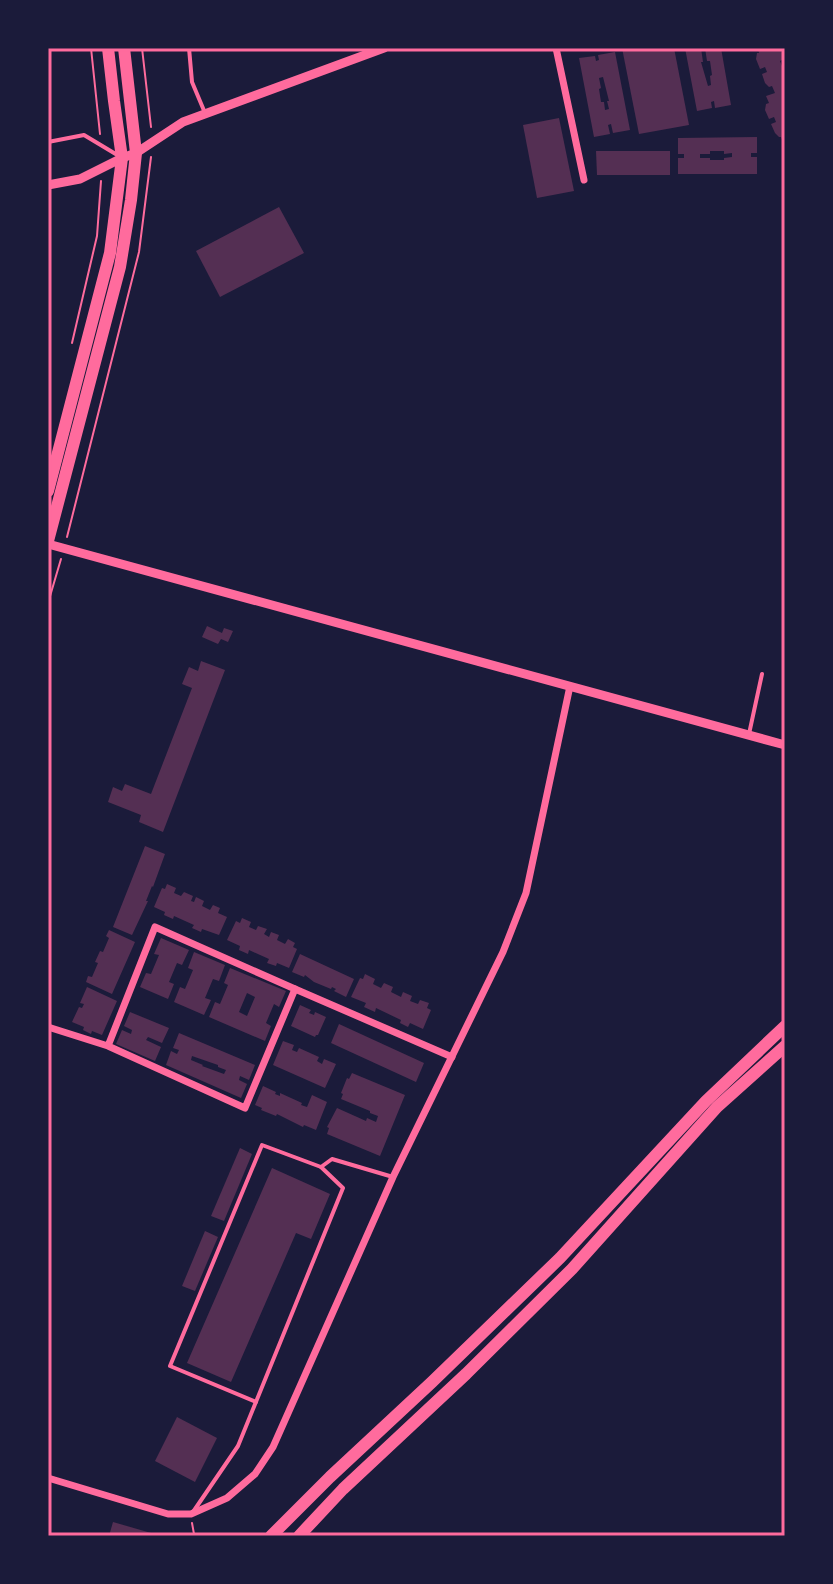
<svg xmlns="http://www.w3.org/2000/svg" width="833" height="1584" viewBox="0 0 833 1584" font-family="Cabin,sans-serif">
<rect width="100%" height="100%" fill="#1b1b3a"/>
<!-- building -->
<g fill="#542f53" fill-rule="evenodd">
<path d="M622 48H674L689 125 639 134Z"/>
<path d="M685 48H701L703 62H701L708 86 711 85 710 76 712 75 710 61H707L705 48H721L731 105 715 108 714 101 711 102 712 108 697 111Z"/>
<path d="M758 48H780L783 55 782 60 780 61 782 66 785 65V147L781 137H779L775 133 771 124 776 122 774 117 769 119 765 110 766 104 769 103 766 96 775 93 772 86 769 87 765 83 762 74 767 72 765 67 760 69 756 59 757 53H759Z"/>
<path d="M615 52 630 130 613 133 611 124 608 125 610 134 594 137 579 58 595 56 596 61 599 60 598 55ZM603 77 609 101H607L609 109 605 110 604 102H601L599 89 601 88 599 78Z"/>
<path d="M559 118 574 191 537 198 523 125Z"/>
<path d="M757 137V153H751V157H757V174H678V158H684V154H678V138ZM724 151V154L732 153V157L724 158V160H710V158H700V154H710V151Z"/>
<path d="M596 151H670V175H597Z"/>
<path d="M279 207 304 253 220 297 196 251Z"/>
<path d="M207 626 222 633 224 628 233 631 228 642 221 639 218 644 202 637Z"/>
<path d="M201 661 225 670 163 832 139 822 141 815 108 802 113 787 122 791 125 784 151 794 192 688 182 684 189 667 198 671Z"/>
<path d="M145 846 165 854 153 887 152 886 146 901H148L132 935 113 927Z"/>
<path d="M167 884 176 888 174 893 181 896 184 892 193 896 191 901 194 902 196 897 204 901 202 906 210 910 213 905 220 908 218 913 227 917 219 935 202 929 201 932 192 928 194 925 174 916 173 919 164 915 165 912 154 907 162 888 165 889Z"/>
<path d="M242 918 251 922 249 927 256 930 258 926 267 929 264 934 269 937 271 932 279 935 277 940 285 944 288 939 295 943 293 947 297 949 289 968 277 963 276 966 267 963 269 959 249 950 248 954 239 950 240 946 227 940 236 921 240 923Z"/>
<path d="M109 930 135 942 112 994 86 982 88 976 92 977 98 963 95 962 100 951 103 952 109 938 106 936Z"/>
<path d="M161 938 189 950 182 965 177 963 169 982 174 984 168 999 140 987 146 973 151 974 159 955 154 954Z"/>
<path d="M194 952 225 965 219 981 213 979 205 998 211 1000 204 1015 174 1002 180 987 185 989 193 970 188 968Z"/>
<path d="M300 954 354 979 346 997 334 991 336 989 332 987 331 989 314 982 305 975 304 977 292 972Z"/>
<path d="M230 968 286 991 279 1007 274 1004 266 1023 271 1026 265 1041 209 1017 215 1002 220 1004 228 985 224 983ZM247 993 255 997 247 1016 239 1012Z"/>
<path d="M365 974 375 979 373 984 381 988 384 983 393 987 391 992 401 997 403 992 412 996 410 1001 418 1004 420 1000 429 1003 427 1008 431 1010 423 1029 410 1023 408 1027 400 1023 401 1020 376 1008 375 1012 364 1007 366 1003 351 997 360 978 363 979Z"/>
<path d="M87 987 117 1001 102 1035 92 1031 91 1034 83 1030 84 1027 72 1022 79 1007 82 1008 84 1004 80 1003Z"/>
<path d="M300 1005 311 1010 309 1013 314 1015 315 1012 326 1017 318 1035H316L315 1037 291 1026Z"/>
<path d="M130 1012 169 1028 162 1043 148 1037 146 1040 161 1047 155 1061 116 1044 122 1030 131 1034 132 1030 124 1026Z"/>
<path d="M339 1024 424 1063 416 1082 331 1043Z"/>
<path d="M179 1033 255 1065 249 1080 240 1076 239 1080 247 1084 241 1098 166 1065 171 1051 177 1054 179 1050 173 1048ZM192 1056 218 1065V1067L226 1070 224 1074 202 1066 203 1065 191 1060Z"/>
<path d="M283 1041 294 1045 292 1050 297 1052 299 1048 319 1057 317 1061 322 1064 324 1059 336 1064 325 1088 273 1065Z"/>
<path d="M352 1073 405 1095 380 1156 327 1134 329 1128 327 1127 337 1108 366 1121 367 1118 376 1122 378 1116 370 1113V1111L341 1099 343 1094 341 1093 347 1078 349 1079Z"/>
<path d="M263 1086 276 1092 275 1094 280 1096V1093L302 1103 301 1105 307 1107 312 1095 327 1102 316 1130 304 1125 303 1127 277 1114 276 1116 261 1110 262 1108 255 1105Z"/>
<path d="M240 1148 252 1154 224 1221 211 1216Z"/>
<path d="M272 1168 330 1194 311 1239 296 1233 231 1382 187 1363Z"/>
<path d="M205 1231 218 1237 195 1291 182 1286Z"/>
<path d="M177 1417 217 1438 195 1482 155 1461Z"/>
<path d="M113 1522 158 1535V1536H109Z"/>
</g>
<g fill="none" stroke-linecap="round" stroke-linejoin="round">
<!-- path -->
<g stroke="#ff6b9d" stroke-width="2">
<path d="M91 48 100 134"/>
<path d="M142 48 151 127"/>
<path d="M72 343 97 236 101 181"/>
<path d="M67 537 139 252 151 157"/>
<path d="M48 603 61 559"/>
<path d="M192 1523 194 1534 235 1536 257 1534"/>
</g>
<!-- service -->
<g stroke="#ff6b9d" stroke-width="4">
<path d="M189 48 192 82 205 113"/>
<path d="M48 142 84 135 119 156"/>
<path d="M749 734 762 674"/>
<path d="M256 1402 170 1366 262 1145 321 1167 332 1159 393 1177"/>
<path d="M193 1512 238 1446 343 1188 321 1167"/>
</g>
<!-- minor -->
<g stroke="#ff6b9d" stroke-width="7">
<path d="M556 48 584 180"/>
<path d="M295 989 452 1057"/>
<path d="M48 1027 108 1046 245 1108 295 989 155 927 108 1046"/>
<path d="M48 1478 168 1514H191L227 1498 255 1474 273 1447 393 1177 503 952 526 893 570 686"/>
</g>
<!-- tertiary -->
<g stroke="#ff6b9d" stroke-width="9">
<path d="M48 185 80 179 122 158 136 153 183 122 384 48"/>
<path d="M48 544 785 745"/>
</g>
<!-- primary -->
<g stroke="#ff6b9d" stroke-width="12">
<path d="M48 491 110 253 122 158 114 101 108 48"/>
<path d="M48 541 120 267 131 200 136 153 124 48"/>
</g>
<!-- trunk -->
<g stroke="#ff6b9d" stroke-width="12">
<path d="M271 1536 330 1477 432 1382 560 1258 706 1101 785 1026"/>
<path d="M299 1536 343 1489 466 1374 572 1269 717 1107 785 1046"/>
</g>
</g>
<!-- border -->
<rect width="833" height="1584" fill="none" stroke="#1b1b3a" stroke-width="100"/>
<rect x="50" y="50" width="733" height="1484" fill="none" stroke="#ff6b9d" stroke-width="3"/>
</svg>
